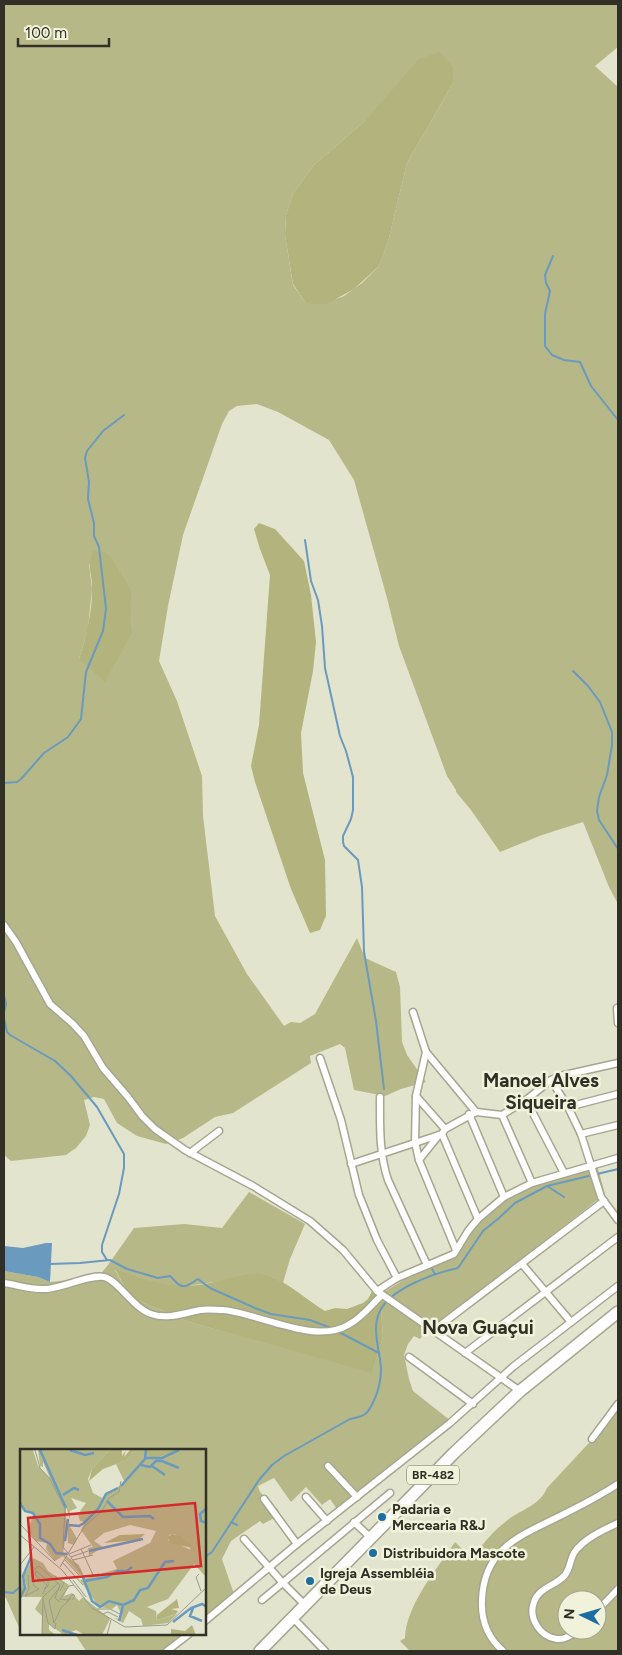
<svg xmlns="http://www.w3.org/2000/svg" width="622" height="1655" viewBox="0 0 622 1655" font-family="Figtree,sans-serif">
<rect width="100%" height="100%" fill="#e3e4cd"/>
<!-- green -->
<g fill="#b7b888" fill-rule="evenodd">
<path d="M4 4H618V47L595 66 618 87V904L609 887 583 822 542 835 500 852 471 810 456 792V790L447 776 399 646 387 598 354 480 329 440 278 412 257 404 237 406 229 411 222 424 183 535 168 606 159 661 177 701 202 776 203 816 215 916 247 974 284 1026 291 1022 300 1023 315 1014 357 938 365 958 396 972 400 987 402 1042 407 1055 426 1082 401 1089 385 1096 354 1090 345 1048 340 1044 310 1056 311 1063 233 1113 215 1117 183 1138 166 1144 137 1136 117 1123 104 1099 94 1097 84 1100 90 1125 86 1136 76 1148 66 1155 11 1161 4 1155ZM453 83 407 163 388 242 379 266 362 283 344 296 336 299 305 302 293 285 285 235 286 215 293 194 313 166 365 121ZM89 564 131 608 132 633 79 659 88 628 92 589Z"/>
<path d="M597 1165 605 1194 447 1317 428 1328 420 1339 414 1336 408 1344 404 1355 409 1379 413 1391 451 1421 337 1509 330 1499 322 1505 306 1487 291 1502 274 1478 258 1486 260 1492 279 1511 276 1517 263 1524 260 1521 231 1541 222 1559 234 1594 205 1617V1450H21V1632L6 1598H4V1271L38 1277 50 1282 98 1277 108 1265 134 1228 184 1224 222 1228 249 1192 305 1224 290 1259 283 1283 274 1278 256 1273 234 1279 181 1287 157 1284 115 1270 130 1297 189 1322 372 1372 383 1337 381 1310 388 1298 386 1291 405 1279 406 1277 456 1255 474 1227 511 1196 526 1187Z"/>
<path d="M618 1405V1651H410L400 1641 405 1638C406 1605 437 1569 455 1542L471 1558C482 1546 491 1533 504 1523 518 1510 539 1507 547 1488L601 1430ZM567 1600H597V1630H567Z"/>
<path d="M75 1634H185L163 1651H86Z"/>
</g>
<!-- forest -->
<g fill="#b3b47d">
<path d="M440 52 453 67V83L407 163 388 242 379 266 354 289 327 304H310L305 302 293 284 285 235 286 215 293 194 313 166 365 121 419 59Z"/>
<path d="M259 523 275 529 304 561 311 595 316 642 313 671 301 733 303 773 325 860 326 916 320 930 310 933 291 889 255 782 251 766 259 725 270 575 260 549 254 529Z"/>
<path d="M93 551 103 552 111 557 131 590 132 633 105 682 79 659C86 636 92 614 92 590 93 572 86 571 93 551Z"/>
<path d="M115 1269C145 1280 172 1290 205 1284 215 1282 252 1272 258 1273 285 1278 303 1298 325 1311L335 1308 347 1309 363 1303 368 1299 374 1287 386 1291 388 1298 381 1310 383 1337 372 1373 189 1322 130 1297Z"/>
</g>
<!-- water -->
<path fill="#6a9abd" d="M46 1243H52L50 1282 38 1277 4 1271V1246L23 1248Z"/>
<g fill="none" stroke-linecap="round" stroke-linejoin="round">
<!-- stream -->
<g stroke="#6a9abd" stroke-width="2">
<path d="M553 256 545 275 546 283 550 291 545 314V346L552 355 564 360 580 362 591 386 618 420"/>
<path d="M305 540 311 581 318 600 322 626 325 668 340 736 346 751 353 777V810L351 819 343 836V842L344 846 358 860 362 887 364 952 376 1021 384 1089"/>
<path d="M573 671 588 686 600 702 612 732V745L607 775 599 797 597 811 599 820 618 849"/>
<path d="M4 783 17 782 21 779 44 753 68 737 81 719 86 672 103 631 106 609 99 547 94 536V523L88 499 89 482 85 458 87 451 103 431 124 415"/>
<path d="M4 995 6 1004 4 1012"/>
<path d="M4 1018 7 1032 10 1035 55 1061 71 1076 97 1107 124 1154V1168L119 1194 102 1245V1252L107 1260"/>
<path d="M547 1186 564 1197"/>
<path d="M49 1264 80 1263 110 1260 127 1269 158 1278 170 1276C172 1278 174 1280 176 1282 184 1291 191 1283 198 1279L210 1288 255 1308 271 1314 310 1320 331 1328"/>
<path d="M432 1269 435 1274"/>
<path d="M337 1331 379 1353"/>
<path d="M231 1522 237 1525"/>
<path d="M205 1557 212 1552 259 1480 272 1465 284 1456 350 1419C355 1418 361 1417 365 1414 370 1411 372 1404 375 1398 379 1389 381 1379 381 1368 380 1351 371 1328 380 1311 391 1288 435 1273 458 1268L483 1231 499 1218 515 1203 547 1186 618 1169"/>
<path d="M4 1592 13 1593 21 1586"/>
</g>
<!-- street casing -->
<g stroke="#a6a690" stroke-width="9">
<g id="street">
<path d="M4 925 16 942 50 1004 73 1024 84 1036 103 1068 128 1097 142 1116 155 1129 185 1150 253 1186 310 1221 343 1250 377 1291 520 1391"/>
<path d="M617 1008 618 1023"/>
<path d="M413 1012 426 1052 476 1112"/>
<path d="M426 1052 416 1096 415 1142 419 1160 456 1250"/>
<path d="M320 1058 341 1120 359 1195 377 1240 397 1278"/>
<path d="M551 1080 568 1107 581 1134 601 1197 618 1220"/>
<path d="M416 1096 445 1129"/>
<path d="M380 1097C380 1126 379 1153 388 1180L427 1265"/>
<path d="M526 1100 564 1173"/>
<path d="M568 1107 618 1094"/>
<path d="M469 1114 504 1197"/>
<path d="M502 1115 532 1183"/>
<path d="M442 1134 478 1219"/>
<path d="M581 1134 618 1125"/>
<path d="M190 1153 219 1131"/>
<path d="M419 1160 439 1135"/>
<path d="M351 1164 442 1134 445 1129 476 1112 502 1115 526 1100 551 1080 560 1076 618 1063"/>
<path d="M522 1264 571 1322"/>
<path d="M4 1283C18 1285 30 1290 45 1289 60 1289 90 1274 104 1277 117 1279 133 1308 151 1314 168 1320 184 1313 200 1310 207 1309 216 1310 223 1310 258 1313 315 1345 348 1325 362 1318 371 1305 382 1295"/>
<path d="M377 1291 397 1278 454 1254 468 1231 478 1219 504 1197 532 1183 618 1158"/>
<path d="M434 1330 604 1201"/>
<path d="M465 1353 618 1237"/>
<path d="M409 1357 473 1404"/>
<path d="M592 1439 618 1404"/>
<path d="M328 1466 357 1497"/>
<path d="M306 1497 327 1521"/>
<path d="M264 1499 297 1544"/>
<path d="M354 1522 371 1538"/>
<path d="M244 1539 282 1582 305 1605"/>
<path d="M262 1600 390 1493"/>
<path d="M597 1611 618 1589"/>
<path d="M293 1618 325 1651"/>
<path d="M205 1621 297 1544 450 1423 514 1366 618 1286"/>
<path d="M578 1630C572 1635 565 1640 557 1639 540 1637 528 1618 534 1602 539 1587 556 1586 565 1575 570 1569 570 1560 574 1553 583 1539 603 1530 618 1523"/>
<path d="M167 1651 189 1634"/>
<path d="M503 1651C487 1637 481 1620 482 1600 484 1546 523 1535 564 1514 582 1505 601 1495 618 1484"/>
</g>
</g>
<!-- highway casing -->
<g stroke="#a6a690" stroke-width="14">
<path id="highway" d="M260 1651 454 1453 520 1391 618 1312"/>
</g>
<!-- street -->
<use href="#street" stroke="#fff" stroke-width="6"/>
<!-- highway -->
<use href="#highway" stroke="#fff" stroke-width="11"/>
</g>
<!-- markers -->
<g fill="#1d6ea0" stroke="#f1f2da" stroke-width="2">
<circle cx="382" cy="1517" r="5"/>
<circle cx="373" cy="1553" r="5"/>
<circle cx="310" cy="1581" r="5"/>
</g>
<g text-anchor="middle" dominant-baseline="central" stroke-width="5" stroke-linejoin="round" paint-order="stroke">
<!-- shield labels -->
<rect fill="#f1f2da" stroke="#6a6a5d" stroke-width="1" x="407" y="1465.5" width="52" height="19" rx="4"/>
<g font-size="12" font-weight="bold" fill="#303027">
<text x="433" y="1475">BR-482</text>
</g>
<!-- poi labels -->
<g font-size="14" font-weight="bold" fill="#303027" stroke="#f1f2da" text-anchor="start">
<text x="392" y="1509">Padaria e<tspan x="392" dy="16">Mercearia R&amp;J</tspan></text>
<text x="383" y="1553">Distribuidora Mascote</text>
<text x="320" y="1573">Igreja Assembléia<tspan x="320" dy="16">de Deus</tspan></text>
</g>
<!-- district labels -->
<g font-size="19" font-weight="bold" fill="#303027" stroke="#f1f2da">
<text x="541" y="1080">Manoel Alves<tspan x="541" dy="22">Siqueira</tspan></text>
<text x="478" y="1327">Nova Guaçui</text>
</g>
</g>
<!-- overview -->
<g transform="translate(20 1449)">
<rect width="186" height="186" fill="#e3e4cd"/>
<path d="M0 1H13L18 17 30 29 23 13V18L20 17 18 1H90L72 20 68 30 73 44 84 50 88 43 105 34 96 15 107 11 114 1H123L138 9 155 1H186V128L174 115 148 150 127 158 136 162 137 171 157 165 148 174 123 177 121 170 109 162 103 174 94 169 98 170 101 165 97 156 92 160 79 158 60 131 97 120 93 112 130 94 136 82 110 76 84 84 74 92 83 98 69 107 68 99 73 98 61 81 65 73 60 72 58 65 66 54 51 49 57 59 50 62V70L46 58V70L57 90 54 96 48 94 47 77 43 105 59 116 63 125 60 126 43 107 35 112 26 100 27 94 16 92 8 82 13 65 4 62 0 54ZM155 85 166 92 171 101 148 91 149 86ZM13 109 23 114 28 122 49 136 44 147 52 144 59 152 63 148 90 170 82 186H65L56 181 44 186 29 175V181L36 186H22V167L15 160 22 148H1L0 157 2 130 7 139 4 127Z" fill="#b7b888" fill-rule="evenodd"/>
<path d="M90 1H102V7L106 1 104 8 110 1H114L107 11 83 20 69 32 72 20ZM123 1H155V2L137 9 129 8ZM125 85 118 91 84 94 100 86ZM153 85 161 87 174 99 152 95 147 88ZM157 150 159 159 151 160 158 162 156 165 137 171V166ZM172 176 176 186H151V180L165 182Z" fill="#b3b47d"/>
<path fill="none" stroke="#6a9abd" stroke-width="2.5" d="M20 1 46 59M50 1 65 6 74 4M126 9H142L159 1M121 16 130 18 136 12H142L159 19M132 17 145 26M101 37 125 10 126 1M43 46 54 39 59 41M87 52 103 68 130 67 134 70M0 54 5 62 13 64 20 75V89L30 95 36 104 47 105M187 59 180 65 181 72 187 74M49 76 59 77 64 74 78 60 86 45 98 39M45 92 48 70M69 102 123 90M63 128 72 152 80 158 89 152 103 156M65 132 87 128 98 122H107L112 118M0 149 5 139 3 127 11 108M103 156 114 151 120 141 128 139 145 113 154 112M173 159 170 167 182 172M99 172 103 157M153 173 171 159 182 155 187 158M42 181 57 186"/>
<path fill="none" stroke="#9b9c8b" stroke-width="1" d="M15 1 20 19 30 30 45 60 43 98 48 104M0 75 35 112M0 86 42 121 72 159 105 178 147 176 187 138M61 100 73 126M48 104 64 128 79 125M49 105 71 96M51 108 68 102M44 110 59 126M53 111 73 106M42 113 63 136M0 116 14 98M40 118 64 78 82 62 89 49 99 43 101 32M179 125 176 128 181 142M8 126 9 140 5 147 19 140 14 137 11 123 19 117 40 136 35 149 40 153M35 127 44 134 40 142M53 131 66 148M40 138 29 152 34 174 41 159 51 149M23 145 25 139 27 136 15 126 16 122 28 132V137L25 140M23 151 28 174 35 180 36 174M52 151 55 147 53 145 48 151 40 150 49 137 54 136M77 160H90L100 165M83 165 88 163 98 168M22 186 23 148 38 134M87 186 91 171"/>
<path fill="#d62828" fill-opacity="0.15" stroke="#d62828" stroke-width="2.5" d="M175 54 181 117 13 132 8 69Z"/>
<rect width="186" height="186" fill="none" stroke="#303027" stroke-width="2.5"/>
</g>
<!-- border -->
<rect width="622" height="1655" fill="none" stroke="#303027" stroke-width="10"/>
<!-- north arrow -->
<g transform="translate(582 1615) rotate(275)"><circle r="24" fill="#f1f2da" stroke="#a4a492"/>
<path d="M0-4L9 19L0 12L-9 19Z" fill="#1d6ea0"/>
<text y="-8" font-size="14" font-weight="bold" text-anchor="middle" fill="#303027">N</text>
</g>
<!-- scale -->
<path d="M18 38v8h91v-8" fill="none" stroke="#303027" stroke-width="2.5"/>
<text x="25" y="38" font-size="15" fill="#303027" stroke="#f1f2da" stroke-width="4" paint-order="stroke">100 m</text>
</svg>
